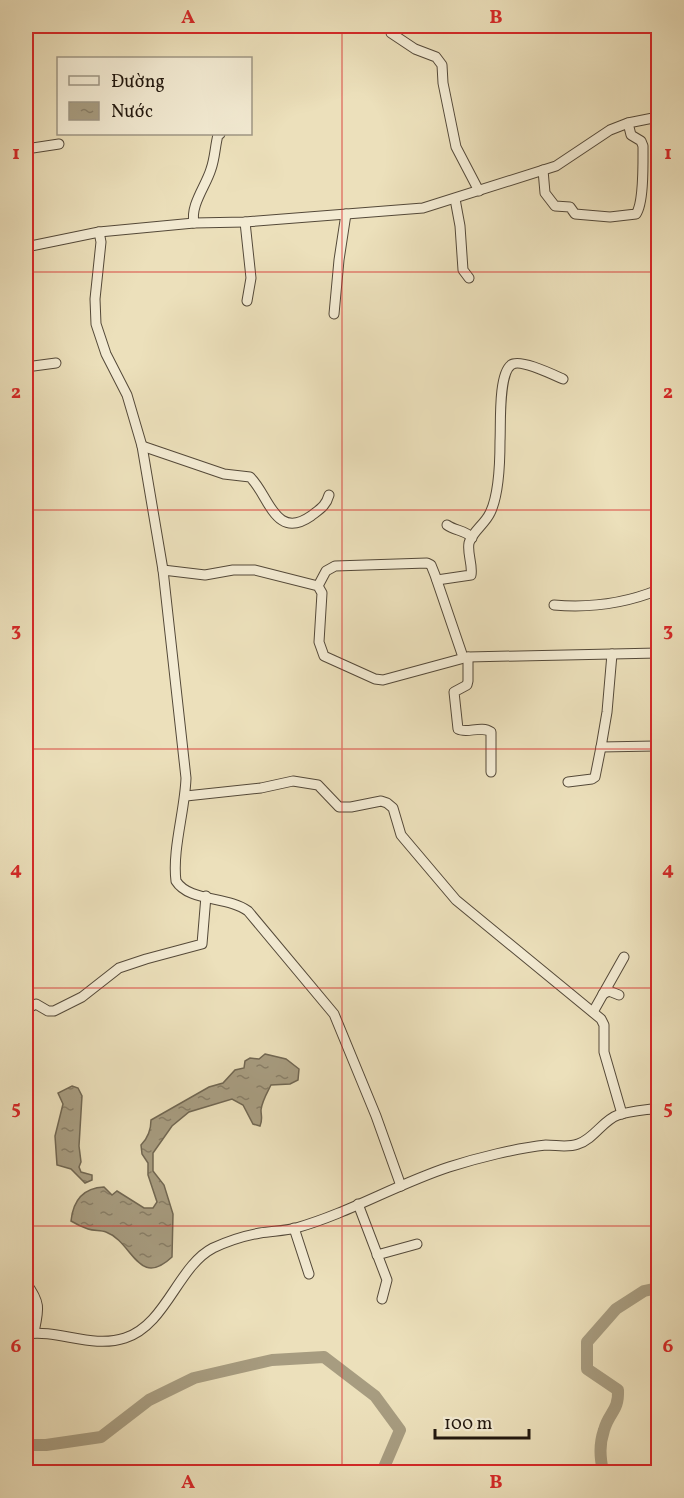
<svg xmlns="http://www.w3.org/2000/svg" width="684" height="1498" viewBox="0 0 684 1498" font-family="Vollkorn,serif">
<defs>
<pattern id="water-ripples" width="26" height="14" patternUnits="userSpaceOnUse" patternTransform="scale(1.5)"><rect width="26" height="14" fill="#a79c80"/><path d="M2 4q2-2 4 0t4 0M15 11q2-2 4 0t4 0" fill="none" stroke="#887e67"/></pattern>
</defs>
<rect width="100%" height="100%" fill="#ece0bb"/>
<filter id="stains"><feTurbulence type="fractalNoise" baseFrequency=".00333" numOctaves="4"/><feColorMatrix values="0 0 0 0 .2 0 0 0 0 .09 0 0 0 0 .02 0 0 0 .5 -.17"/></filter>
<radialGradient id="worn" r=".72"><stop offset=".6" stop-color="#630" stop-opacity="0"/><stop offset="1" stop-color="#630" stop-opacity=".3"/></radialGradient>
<!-- water -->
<g fill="url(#water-ripples)" stroke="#716752" stroke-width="1.5">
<path d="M265 1054 286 1059 299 1069 298 1080 290 1084 271 1085C267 1093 262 1101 261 1110 261 1116 263 1119 260 1126L253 1124 243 1105 232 1099 189 1112 172 1126 153 1153V1171L164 1185 173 1214 172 1257C138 1289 133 1242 106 1232 101 1230 94 1231 88 1229 82 1227 76 1224 71 1221 73 1201 83 1188 104 1187L112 1195 117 1191 144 1208H153L157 1202 148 1175V1163L142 1154 141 1145C148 1138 151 1130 151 1120L209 1087 223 1083 235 1070 244 1068 245 1061 250 1058 259 1059Z"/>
<path d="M72 1086 78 1088 82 1096 79 1146 81 1162 79 1167 81 1172 92 1175V1180L85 1183 71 1169 57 1165 55 1136 63 1104 58 1093Z"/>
</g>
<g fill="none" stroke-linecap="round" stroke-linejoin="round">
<!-- river -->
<g stroke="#a79c80" stroke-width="12">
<path d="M26 1445H46L101 1437 149 1400 194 1378 272 1360 324 1357 375 1396 400 1430 382 1472"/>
<path d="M603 1472C600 1457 599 1445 604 1430 609 1412 619 1411 618 1390L587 1369V1342L616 1309 644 1291 658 1288"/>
</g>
<!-- minor casing -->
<g stroke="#544939" stroke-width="11">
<g id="minor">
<path d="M391 33 415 49 436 57 442 65 443 83 456 147 479 191"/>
<path d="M26 149 59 144"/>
<path d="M543 170 545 193 555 206 570 207 575 214 610 217 636 214C644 203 643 163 643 146L641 141 631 135 628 123"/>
<path d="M455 199 460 226 463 270 469 278"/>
<path d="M245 222 251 278 247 301"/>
<path d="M194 223C190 205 206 186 211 169 215 158 215 146 218 135L220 134"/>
<path d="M99 232 101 242 95 299 96 324 106 354 127 395 142 446 163 570 186 778C185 810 172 850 176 881 189 902 228 896 248 911L334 1014 376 1116 401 1186"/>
<path d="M26 247 99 232 194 223 245 222 423 208 556 166 610 130 628 123 658 117"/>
<path d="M334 314 339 260 346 214"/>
<path d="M26 367 56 363"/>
<path d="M142 446 224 474 250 477C269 495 275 541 311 516 320 509 326 506 329 495"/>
<path d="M447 525C455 531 466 530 472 538"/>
<path d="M163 570 205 575 233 570H255L318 586 322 593 319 642 324 656 375 679 383 680 468 657 658 653"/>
<path d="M437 580 471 575C473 565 467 554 469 543 472 532 485 524 490 513 499 495 500 461 500 441 501 425 498 375 511 365 519 358 554 375 563 379"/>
<path d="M318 586 326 571 335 566 427 563 431 565 435 575 463 657"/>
<path d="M554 605C589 608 626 603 658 590"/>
<path d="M612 654 607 712 601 747 655 746"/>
<path d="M468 657V681L467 685 454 692 458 729C467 734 481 725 491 732V772"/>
<path d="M568 782 592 779 595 777 601 747"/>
<path d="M186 796 261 788 293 781 318 785 339 807H351L381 801 387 803 393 808 401 835 456 900 601 1019 604 1025V1052L622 1114"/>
<path d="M603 994 609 991 619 995"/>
<path d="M26 1009 36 1004 48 1011H54L82 997 119 968 146 959 202 944 206 896"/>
<path d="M593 1012 624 957"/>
<path d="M358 1204 387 1280 382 1299"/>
<path d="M294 1228 309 1274"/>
<path d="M377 1255 417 1244"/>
<path d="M26 1283C41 1303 39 1309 34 1332"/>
<path d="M26 1334C58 1329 92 1349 125 1338 166 1325 178 1266 213 1248 228 1241 243 1236 260 1233 272 1231 285 1231 296 1228 349 1213 397 1184 449 1167 477 1158 517 1148 546 1145 557 1145 567 1148 578 1144 594 1139 603 1120 618 1115 630 1111 646 1110 658 1108"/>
</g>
</g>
<!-- minor -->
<use href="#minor" stroke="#f3ebd3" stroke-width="9"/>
</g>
<!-- grid -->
<path fill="none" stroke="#d62828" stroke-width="1.5" stroke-opacity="0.55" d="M342 26V1472M26 272H658M26 510H658M26 749H658M26 988H658M26 1226H658"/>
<!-- margin -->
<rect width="684" height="1498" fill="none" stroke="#ece0bb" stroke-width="66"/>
<!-- legend -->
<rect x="57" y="57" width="195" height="78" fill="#f3ebd3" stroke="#9f9684" stroke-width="1.5"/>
<rect x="69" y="76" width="30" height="9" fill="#f3ebd3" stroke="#9f9684" stroke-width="1.5"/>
<text x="111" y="87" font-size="18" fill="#21170e">Đường</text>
<rect x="69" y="102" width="30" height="18" fill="url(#water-ripples)" stroke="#9f9684" stroke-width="1.5"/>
<text x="111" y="117" font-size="18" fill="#21170e">Nước</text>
<!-- scale -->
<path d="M435 1429v9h94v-9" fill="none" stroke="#21170e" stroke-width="3"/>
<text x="444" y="1429" font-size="18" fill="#21170e" stroke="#f3ebd3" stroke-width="4.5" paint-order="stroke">100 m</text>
<rect x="33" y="33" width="618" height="1432" fill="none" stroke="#d62828" stroke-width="2"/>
<g font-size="20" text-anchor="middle" font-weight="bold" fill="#d62828">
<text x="188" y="23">A</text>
<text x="496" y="23">B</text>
<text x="16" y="159">1</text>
<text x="668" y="159">1</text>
<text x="16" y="398">2</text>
<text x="668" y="398">2</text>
<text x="16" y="636">3</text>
<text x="668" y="636">3</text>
<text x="16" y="875">4</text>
<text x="668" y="875">4</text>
<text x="16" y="1114">5</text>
<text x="668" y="1114">5</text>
<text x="16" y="1352">6</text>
<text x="668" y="1352">6</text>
<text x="188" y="1488">A</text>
<text x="496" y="1488">B</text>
</g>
<rect width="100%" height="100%" filter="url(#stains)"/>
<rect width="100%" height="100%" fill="url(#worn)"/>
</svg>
